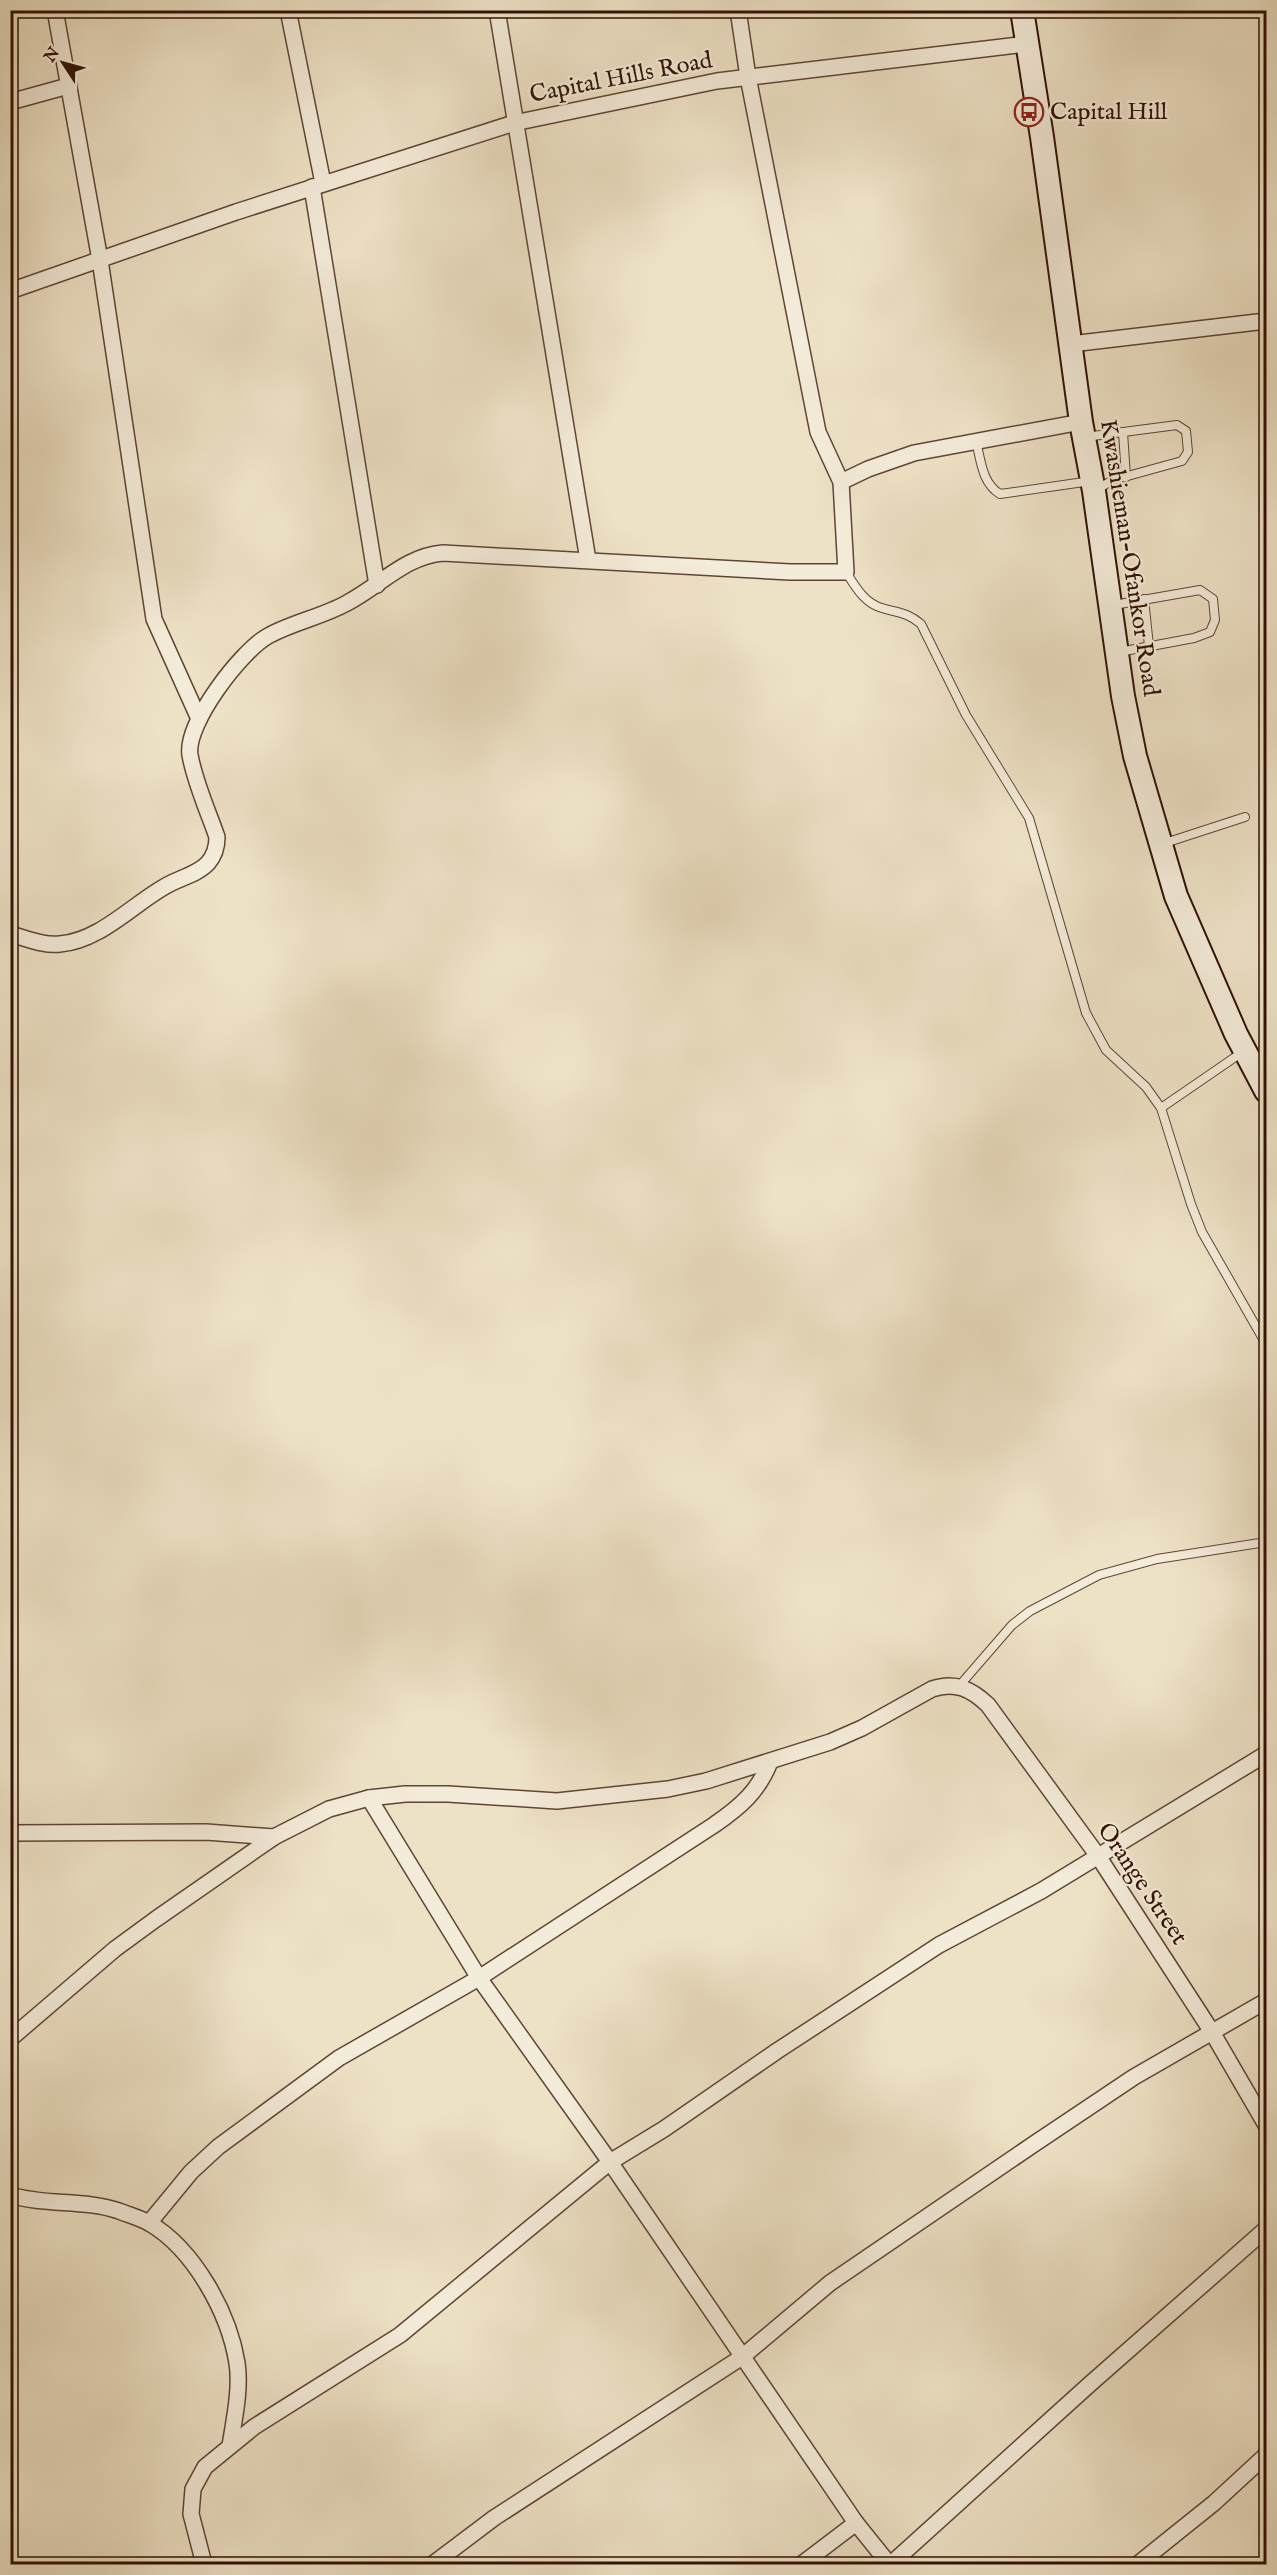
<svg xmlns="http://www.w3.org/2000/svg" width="1277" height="2575" viewBox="0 0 1277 2575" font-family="'IM FELL English',serif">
<rect width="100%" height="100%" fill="#eee2c6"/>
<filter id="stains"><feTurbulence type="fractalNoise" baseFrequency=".00333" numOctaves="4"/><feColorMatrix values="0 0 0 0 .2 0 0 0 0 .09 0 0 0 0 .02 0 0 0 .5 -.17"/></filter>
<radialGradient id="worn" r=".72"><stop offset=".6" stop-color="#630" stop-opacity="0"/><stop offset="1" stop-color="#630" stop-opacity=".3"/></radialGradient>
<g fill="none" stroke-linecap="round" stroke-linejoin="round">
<!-- lane casing -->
<g stroke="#604534" stroke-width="10">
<g id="lane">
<path d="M1123 432 1126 477"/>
<path d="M1085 437 1177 425 1186 431 1188 452 1182 461 1113 480 1096 490"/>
<path d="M976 441C981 461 982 483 1000 494L1091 481"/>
<path d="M846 572C855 586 864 603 882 608 898 613 907 612 921 624L966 715 1029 818 1086 1013 1106 1050 1146 1087 1161 1108 1191 1204 1202 1232 1266 1344"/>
<path d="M1144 599 1149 646"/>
<path d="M1114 605 1200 590 1213 599 1215 620 1210 632 1194 638 1119 652"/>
<path d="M1162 844 1245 817"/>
<path d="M1161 1108 1244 1051"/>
<path d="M960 1685 1012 1625 1030 1611 1099 1575 1157 1559 1266 1542"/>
</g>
</g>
<!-- street casing -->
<g stroke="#604534" stroke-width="18">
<g id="street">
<path d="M55 10 100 260 154 619 199 719"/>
<path d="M288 10 323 183"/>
<path d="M497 10 588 560"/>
<path d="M10 102 68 86"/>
<path d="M312 187 377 585"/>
<path d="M10 291 236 212 514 123 717 81 1026 44"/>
<path d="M1071 344 1266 321"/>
<path d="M841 482 868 469 914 453 1081 422"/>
<path d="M10 934C26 938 43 946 60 944 99 941 131 906 164 887 178 878 197 875 208 863 215 855 217 847 217 837 208 811 195 783 190 755 185 724 241 651 268 636 293 622 322 617 347 603 380 586 405 556 443 553L790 572H846L841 482 818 432 748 77 738 10"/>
<path d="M369 1798 479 1978 610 2162 856 2523 889 2564"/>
<path d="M10 1833 206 1832 274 1837"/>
<path d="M10 2039 115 1949 156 1919 274 1837 329 1809 369 1798 405 1794H448L557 1801 668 1789 706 1781 830 1742 862 1728 932 1689C955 1681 971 1689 988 1705L1098 1856 1212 2032 1266 2125"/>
<path d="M10 2195C46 2206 84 2199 119 2211 129 2215 140 2218 149 2223 194 2249 229 2313 237 2363 241 2389 234 2420 230 2446"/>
<path d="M149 2223 191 2172 218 2147 339 2058 479 1978 714 1825C740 1807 758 1792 770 1762"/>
<path d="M204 2564 191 2514 193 2489 205 2467 254 2427 400 2335 610 2162 664 2129 777 2051 939 1945 1041 1891 1266 1754"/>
<path d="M433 2564 494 2518 742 2357 830 2283 1034 2144 1134 2077 1266 2001"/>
<path d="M802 2564 856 2523"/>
<path d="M891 2564 1090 2384 1266 2229"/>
<path d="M1138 2564 1214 2503 1266 2455"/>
</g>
</g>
<!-- secondary casing -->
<g stroke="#311104" stroke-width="26">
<path id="secondary" d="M1022 10 1042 137 1081 422 1094 491 1123 696 1135 756 1176 896 1236 1034 1266 1091"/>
</g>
<!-- lane -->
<use href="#lane" stroke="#f4ecda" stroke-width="8"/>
<!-- street -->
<use href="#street" stroke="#f4ecda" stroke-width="15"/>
<!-- secondary -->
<use href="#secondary" stroke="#f4ecda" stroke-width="22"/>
</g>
<!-- icons -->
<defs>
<g id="bus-ring" transform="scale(1.5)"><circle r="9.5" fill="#f4ecda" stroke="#8f2418" stroke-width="1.5"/><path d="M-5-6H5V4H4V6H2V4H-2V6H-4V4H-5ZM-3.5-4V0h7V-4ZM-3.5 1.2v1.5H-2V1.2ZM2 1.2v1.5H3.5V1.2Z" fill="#8f2418"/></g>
</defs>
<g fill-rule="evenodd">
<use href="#bus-ring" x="1029" y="112"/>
</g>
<g text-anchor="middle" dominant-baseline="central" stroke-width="4.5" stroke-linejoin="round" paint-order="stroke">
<!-- street labels -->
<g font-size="24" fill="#311104" stroke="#f4ecda">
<text transform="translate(621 78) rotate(-11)">Capital Hills Road</text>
<text transform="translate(1129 558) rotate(81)">Kwashieman-Ofankor Road</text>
<text transform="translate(1142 1884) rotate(56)">Orange Street</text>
</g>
<!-- poi labels -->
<g font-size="24" fill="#311104" stroke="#f4ecda" text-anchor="start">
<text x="1050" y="112">Capital Hill</text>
</g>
</g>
<!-- margin -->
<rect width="1277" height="2575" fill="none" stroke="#eee2c6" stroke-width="36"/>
<rect x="12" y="12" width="1253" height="2551" fill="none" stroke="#311104" stroke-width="3"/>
<rect x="18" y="18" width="1241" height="2539" fill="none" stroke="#311104" stroke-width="1.5"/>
<!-- north arrow -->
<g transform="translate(63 63) rotate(306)" stroke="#f4ecda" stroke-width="4.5" paint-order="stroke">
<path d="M0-4.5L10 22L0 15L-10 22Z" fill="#311104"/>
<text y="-9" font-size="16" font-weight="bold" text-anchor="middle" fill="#311104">N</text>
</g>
<rect width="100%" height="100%" filter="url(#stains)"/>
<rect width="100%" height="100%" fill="url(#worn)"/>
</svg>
